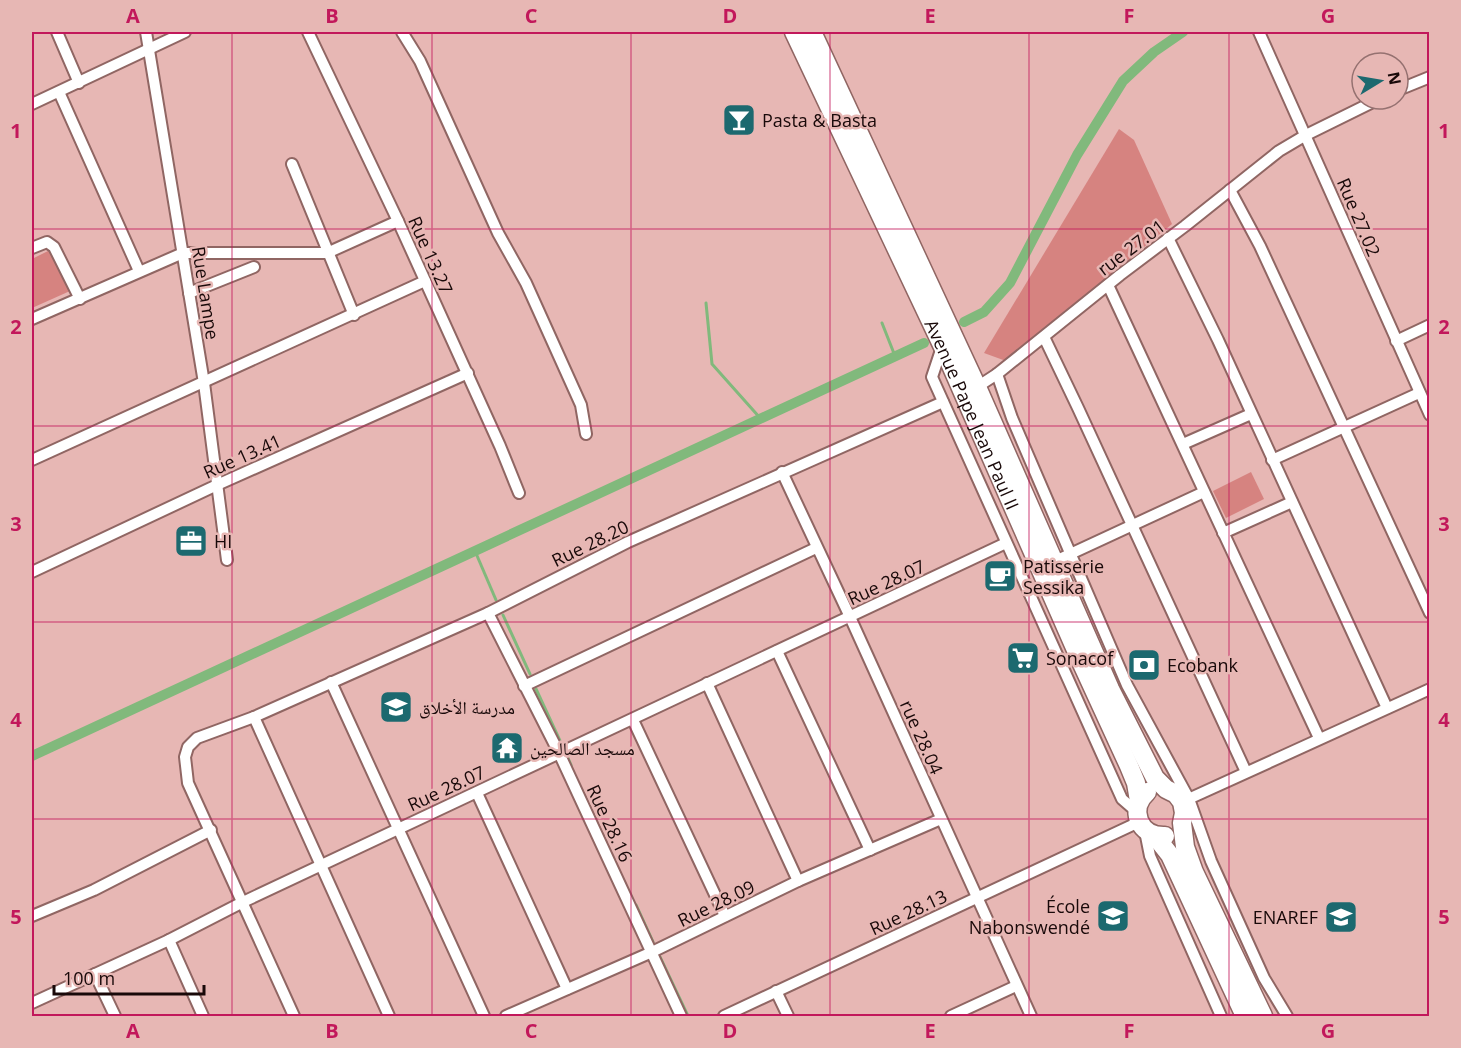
<svg xmlns="http://www.w3.org/2000/svg" width="1461" height="1048" viewBox="0 0 1461 1048" font-family="'Open Sans','Noto Naskh Arabic',sans-serif">
<rect width="100%" height="100%" fill="#e7b7b4"/>
<!-- green -->
<g fill="#d68380">
<path d="M1119 129 1134 140 1172 224 1006 361 984 353Z"/>
<path d="M50 250 70 291 32 308V259Z"/>
<path d="M1251 472 1264 499 1226 518 1213 491Z"/>
</g>
<g fill="none" stroke-linecap="round" stroke-linejoin="round">
<!-- stream -->
<g stroke="#81b97c" stroke-width="3">
<path d="M706 303 712 364 761 419"/>
<path d="M882 323 895 356"/>
<path d="M475 551 496 600"/>
<path d="M503 615 530 674"/>
<path d="M536 689 561 743"/>
<path d="M568 758 571 765"/>
<path d="M636 905 653 942"/>
<path d="M660 957 688 1016"/>
</g>
<!-- canal -->
<g stroke="#81b97c" stroke-width="10">
<path d="M964 322 984 312 1010 283 1077 155 1123 81 1154 52 1183 32"/>
<path d="M32 756 924 343"/>
</g>
<!-- minor casing -->
<g stroke="#906663" stroke-width="14">
<g id="minor">
<path d="M57 32 79 83"/>
<path d="M146 32 204 383 227 560"/>
<path d="M308 32 398 221 500 446 519 493"/>
<path d="M402 32 420 61 498 233 526 283 581 405 586 434"/>
<path d="M1259 32 1430 415"/>
<path d="M1398 90 1430 77"/>
<path d="M59 92 139 271"/>
<path d="M32 104 185 32"/>
<path d="M292 164 354 315"/>
<path d="M1230 190 1260 246 1430 613"/>
<path d="M1168 238 1218 340 1387 708"/>
<path d="M32 248 47 242 54 247 80 299"/>
<path d="M1108 285 1319 738"/>
<path d="M189 293 254 267"/>
<path d="M32 319 183 253H327L398 221"/>
<path d="M1044 337 1078 408 1246 772"/>
<path d="M1396 341 1430 325"/>
<path d="M942 347 932 377 1122 799 1137 812"/>
<path d="M997 374 1012 418 1127 685 1189 799 1211 861 1264 978 1287 1016"/>
<path d="M977 387 997 374 1120 275 1185 226 1279 151 1306 135 1379 99"/>
<path d="M1183 444 1251 414"/>
<path d="M32 460 425 281"/>
<path d="M1272 460 1419 393"/>
<path d="M782 472 850 617 1031 1016"/>
<path d="M1223 533 1292 502"/>
<path d="M1053 562 1204 492"/>
<path d="M32 572 217 485 468 373"/>
<path d="M488 613 559 753 681 1016"/>
<path d="M777 651 870 850"/>
<path d="M331 682 484 1016"/>
<path d="M707 683 798 881"/>
<path d="M524 686 816 548"/>
<path d="M254 717 389 1016"/>
<path d="M633 720 725 916"/>
<path d="M477 793 567 989"/>
<path d="M1184 801 1430 689"/>
<path d="M1145 831 1150 856 1221 1016"/>
<path d="M32 916 94 890 211 830"/>
<path d="M169 940 203 1016"/>
<path d="M95 974 115 1016"/>
<path d="M776 991 788 1016"/>
<path d="M32 1003 169 940 243 902 1006 543"/>
<path d="M294 1016 188 783 185 757 188 747 197 738 254 717 488 613 628 542 943 402"/>
<path d="M506 1016 652 952 798 881 941 819"/>
<path d="M724 1016 1139 822"/>
<path d="M951 1016 1016 986"/>
</g>
</g>
<!-- trunk casing -->
<g stroke="#906663" stroke-width="21">
<g id="trunk">
<path id="s1" d="M794 32 943 347 1083 666 1129 766 1136 783 1139 801"/>
<path d="M812 32 977 387 1110 689 1155 778 1166 789 1176 794 1182 802 1184 813 1182 823 1185 847 1194 872 1263 1016"/>
<path d="M1147 792C1128 809 1139 837 1165 836"/>
<path d="M1155 836 1170 855 1245 1016"/>
</g>
</g>
<!-- minor -->
<use href="#minor" stroke="#fff" stroke-width="10"/>
<!-- trunk -->
<use href="#trunk" stroke="#fff" stroke-width="18"/>
</g>
<!-- grid -->
<path fill="none" stroke="#c2185b" stroke-width="1.5" stroke-opacity="0.55" d="M232 32V1016M432 32V1016M631 32V1016M830 32V1016M1029 32V1016M1229 32V1016M32 229H1430M32 426H1430M32 622H1430M32 819H1430"/>
<!-- icons -->
<defs>
<g id="bar-square" transform="scale(1.725)"><rect x="-9" y="-9" width="18" height="18" rx="4" fill="#1c696f" stroke="#e7b7b4"/><path d="M-6-5H6L.8 .8V4.5H3.5V6h-7V4.5H-.8V.8Z" fill="#fff"/></g>
<g id="office-square" transform="scale(1.725)"><rect x="-9" y="-9" width="18" height="18" rx="4" fill="#1c696f" stroke="#e7b7b4"/><path d="M-6-3h4V-5.5h4V-3h4V5H-6ZM-1-4.5V-3h2v-1.5ZM-6 0V1H6V0Z" fill="#fff"/></g>
<g id="cafe-square" transform="scale(1.725)"><rect x="-9" y="-9" width="18" height="18" rx="4" fill="#1c696f" stroke="#e7b7b4"/><path d="M-5.5-4.5H6V0H3Q3 3.5 0 3.5H-2.5Q-5.5 3.5-5.5 0ZM3-3.2v2h1.7v-2ZM-6 4.5H4V6H-6Z" fill="#fff"/></g>
<g id="supermarket-square" transform="scale(1.725)"><rect x="-9" y="-9" width="18" height="18" rx="4" fill="#1c696f" stroke="#e7b7b4"/><path d="M-6-5.5h2.5l.6 2H6L4.5 2H-2.5L-4.4-4H-6ZM-1.5 3.2a1.3 1.3 0 1 0 .1 0ZM3 3.2a1.3 1.3 0 1 0 .1 0Z" fill="#fff"/></g>
<g id="bank-square" transform="scale(1.725)"><rect x="-9" y="-9" width="18" height="18" rx="4" fill="#1c696f" stroke="#e7b7b4"/><path d="M-6-4H6V4H-6ZM0-2.3a2.3 2.3 0 1 0 0 4.6a2.3 2.3 0 1 0 0-4.6Z" fill="#fff"/></g>
<g id="school-square" transform="scale(1.725)"><rect x="-9" y="-9" width="18" height="18" rx="4" fill="#1c696f" stroke="#e7b7b4"/><path d="M0-5L7-2L0 1L-7-2ZM-4 1L0 2.5L4 1V4Q0 6-4 4Z" fill="#fff"/></g>
<g id="temple-square" transform="scale(1.725)"><rect x="-9" y="-9" width="18" height="18" rx="4" fill="#1c696f" stroke="#e7b7b4"/><path d="M0-6L5-2H3V0L6.5 2.5H4V6H1.5V3h-3V6H-4V2.5H-6.5L-3 0V-2H-5Z" fill="#fff"/></g>
<g id="university-square" transform="scale(1.725)"><rect x="-9" y="-9" width="18" height="18" rx="4" fill="#1c696f" stroke="#e7b7b4"/><path d="M0-5L7-2L0 1L-7-2ZM-4 1L0 2.5L4 1V4Q0 6-4 4Z" fill="#fff"/></g>
</defs>
<g fill-rule="evenodd">
<use href="#bar-square" x="739" y="120"/>
<use href="#office-square" x="191" y="541"/>
<use href="#cafe-square" x="1000" y="576"/>
<use href="#supermarket-square" x="1023" y="658"/>
<use href="#bank-square" x="1144" y="665"/>
<use href="#school-square" x="396" y="707"/>
<use href="#temple-square" x="507" y="748"/>
<use href="#school-square" x="1113" y="916"/>
<use href="#university-square" x="1341" y="917"/>
</g>
<g text-anchor="middle" dominant-baseline="central" stroke-width="5" stroke-linejoin="round" paint-order="stroke">
<!-- poi labels -->
<g font-size="18" fill="#190909" stroke="#e7b7b4" text-anchor="start">
<text x="762" y="120">Pasta &amp; Basta</text>
<text x="214" y="541">HI</text>
<text x="1023" y="566">Patisserie<tspan x="1023" dy="21">Sessika</tspan></text>
<text x="1046" y="658">Sonacof</text>
<text x="1167" y="665">Ecobank</text>
<text x="419" y="707">مدرسة الأخلاق</text>
<text x="530" y="748">مسجد الصالحين</text>
<text x="1090" y="906" text-anchor="end">École<tspan x="1090" dy="21">Nabonswendé</tspan></text>
<text x="1318" y="917" text-anchor="end">ENAREF</text>
</g>
<!-- street labels -->
<g font-size="18" fill="#190909" stroke="#e7b7b4">
<text transform="translate(1359 217) rotate(67)">Rue 27.02</text>
<text transform="translate(1131 247) rotate(-37)">rue 27.01</text>
<text transform="translate(431 255) rotate(66)">Rue 13.27</text>
<text transform="translate(206 293) rotate(81)">Rue Lampe</text>
<text stroke="none"><textPath href="#s1" startOffset="422">Avenue Pape Jean Paul II</textPath></text>
<text transform="translate(242 456) rotate(-24)">Rue 13.41</text>
<text transform="translate(590 543) rotate(-26)">Rue 28.20</text>
<text transform="translate(886 582) rotate(-25)">Rue 28.07</text>
<text transform="translate(922 737) rotate(66)">rue 28.04</text>
<text transform="translate(446 788) rotate(-25)">Rue 28.07</text>
<text transform="translate(610 823) rotate(65)">Rue 28.16</text>
<text transform="translate(716 903) rotate(-26)">Rue 28.09</text>
<text transform="translate(908 912) rotate(-25)">Rue 28.13</text>
</g>
</g>
<!-- border -->
<rect width="1461" height="1048" fill="none" stroke="#e7b7b4" stroke-width="66"/>
<!-- north arrow -->
<g transform="translate(1380 81) rotate(79)"><circle r="28" fill="#e7b7b4" stroke="#957170" stroke-width="1.5"/>
<path d="M0-4.5L10 22L0 15L-10 22Z" fill="#1c696f"/>
<text y="-9" font-size="16" font-weight="bold" text-anchor="middle" fill="#190909">N</text>
</g>
<!-- scale -->
<path d="M54 985v9h150v-9" fill="none" stroke="#190909" stroke-width="3"/>
<text x="63" y="985" font-size="18" fill="#190909" stroke="#e7b7b4" stroke-width="4.5" paint-order="stroke">100 m</text>
<rect x="33" y="33" width="1395" height="982" fill="none" stroke="#c2185b" stroke-width="2"/>
<g font-size="20" text-anchor="middle" font-weight="bold" fill="#c2185b">
<text x="133" y="23">A</text>
<text x="332" y="23">B</text>
<text x="531" y="23">C</text>
<text x="730" y="23">D</text>
<text x="930" y="23">E</text>
<text x="1129" y="23">F</text>
<text x="1328" y="23">G</text>
<text x="16" y="138">1</text>
<text x="1444" y="138">1</text>
<text x="16" y="334">2</text>
<text x="1444" y="334">2</text>
<text x="16" y="531">3</text>
<text x="1444" y="531">3</text>
<text x="16" y="727">4</text>
<text x="1444" y="727">4</text>
<text x="16" y="924">5</text>
<text x="1444" y="924">5</text>
<text x="133" y="1038">A</text>
<text x="332" y="1038">B</text>
<text x="531" y="1038">C</text>
<text x="730" y="1038">D</text>
<text x="930" y="1038">E</text>
<text x="1129" y="1038">F</text>
<text x="1328" y="1038">G</text>
</g>
</svg>
